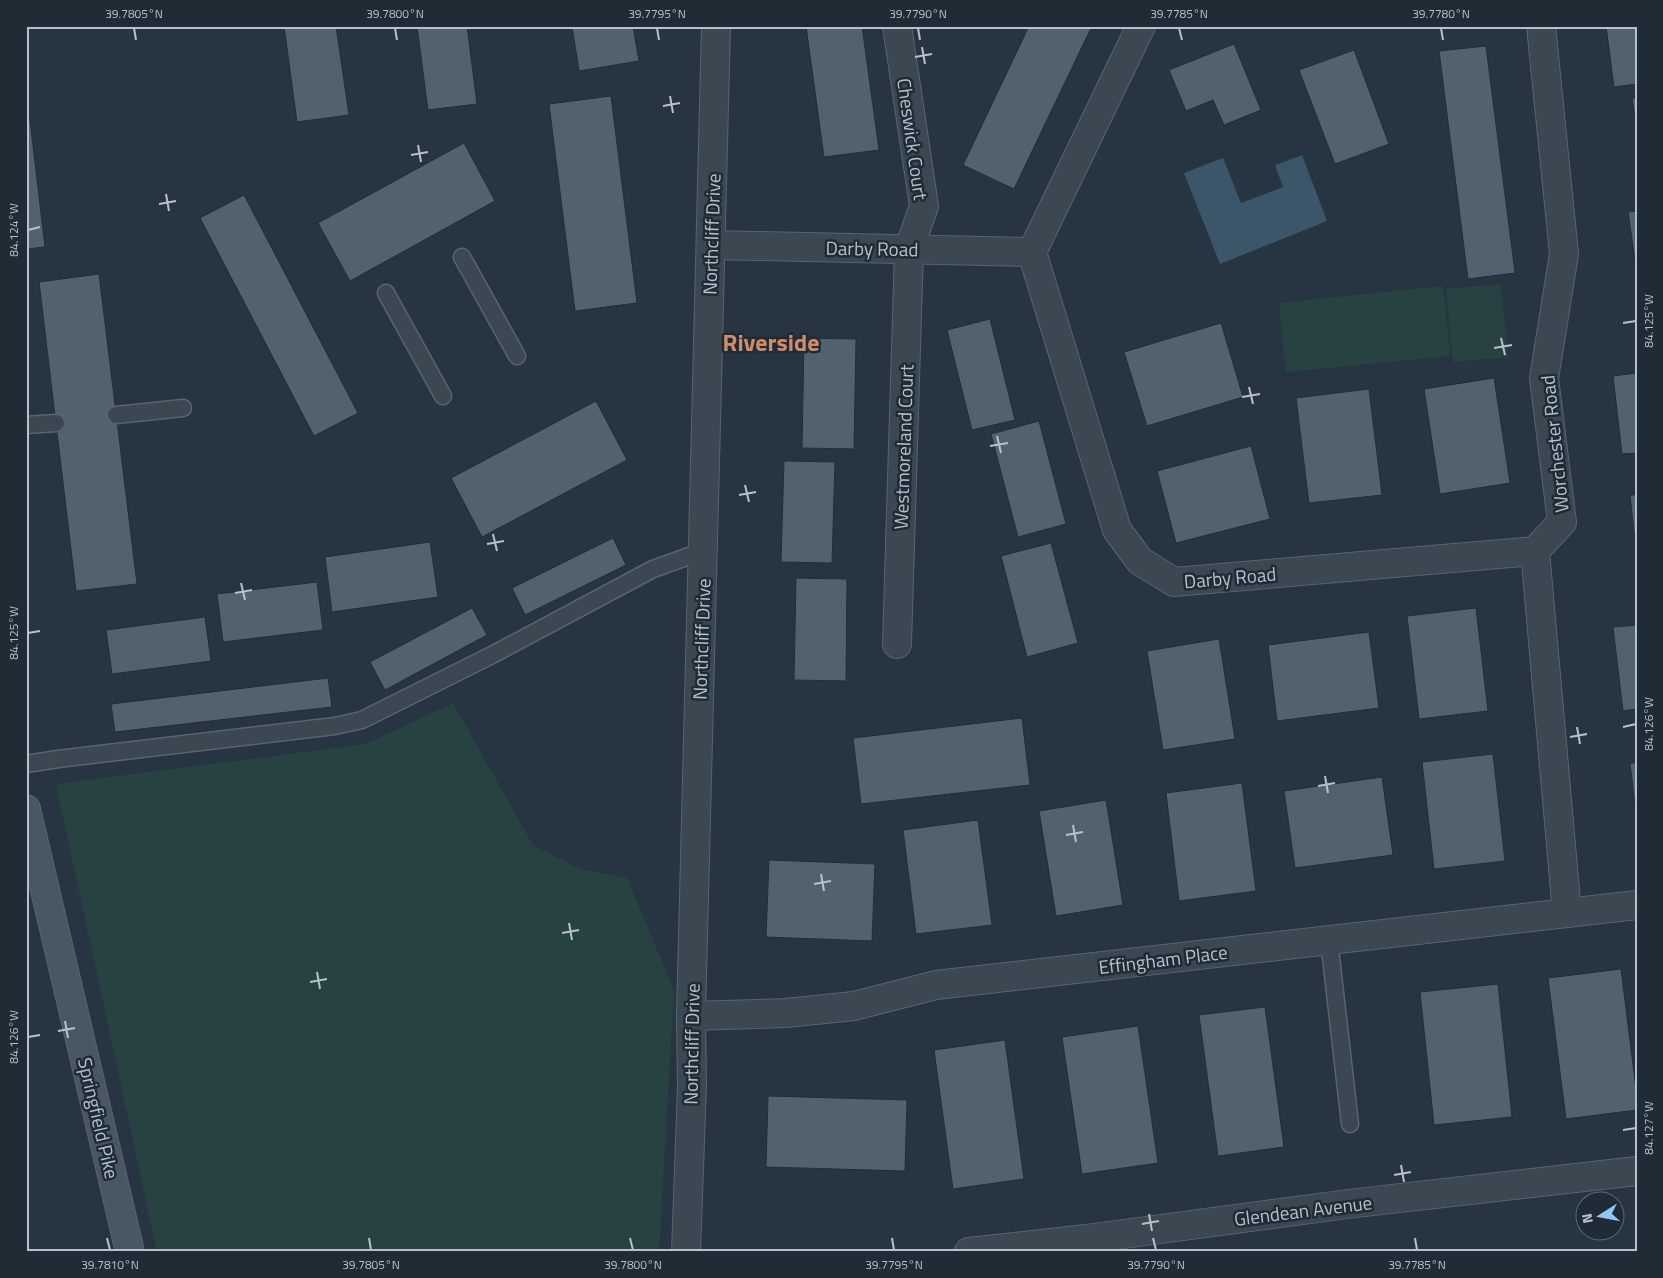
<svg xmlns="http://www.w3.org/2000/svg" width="1663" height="1278" viewBox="0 0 1663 1278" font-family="'Titillium Web',sans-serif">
<rect width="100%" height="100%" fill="#263541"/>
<!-- green -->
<g fill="#284241">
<path d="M1501 284 1508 357 1453 362 1446 289Z"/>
<path d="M1443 286 1450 356 1286 372 1279 303Z"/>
<path d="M453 703 533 845 580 869 627 878 674 990 659 1252H157L56 784 366 744Z"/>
</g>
<!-- water -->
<path fill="#3c5669" d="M1302 155 1327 221 1220 264 1184 173 1223 158 1241 203 1283 187 1275 165Z"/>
<!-- building -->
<g fill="#51626e" stroke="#212e38">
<path d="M284 26H336L349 115 297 122Z"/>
<path d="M417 26H467L477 104 428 110Z"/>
<path d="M572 26H633L639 61 579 71Z"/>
<path d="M806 26H862L879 150 824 157Z"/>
<path d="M1029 26H1092L1014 189 963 165Z"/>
<path d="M1606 26H1637V84L1614 87Z"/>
<path d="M1234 44 1261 110 1224 125 1213 100 1186 111 1169 70Z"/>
<path d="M1486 46 1515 273 1468 279 1439 51Z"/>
<path d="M1354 50 1389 144 1335 164 1299 70Z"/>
<path d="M26 87 45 247 26 249Z"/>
<path d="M611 96 637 303 575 311 549 104Z"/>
<path d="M1632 98H1637V133Z"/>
<path d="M464 143 495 201 350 281 318 223Z"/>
<path d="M244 195 358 413 314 436 200 218Z"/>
<path d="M1637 211V274L1628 212Z"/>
<path d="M99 274 137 584 76 591 39 282Z"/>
<path d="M990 319 1015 420 972 430 947 330Z"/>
<path d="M1221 323 1243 397 1147 426 1124 352Z"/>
<path d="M804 338 856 339 854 449 802 448Z"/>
<path d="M1637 373V453L1622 454 1613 376Z"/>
<path d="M1494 378 1510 483 1440 494 1424 389Z"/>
<path d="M1369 389 1382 495 1309 503 1296 398Z"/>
<path d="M596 401 627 460 482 537 451 478Z"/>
<path d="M1039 421 1066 524 1018 537 991 434Z"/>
<path d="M1251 446 1270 519 1176 543 1157 471Z"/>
<path d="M784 461 835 462 832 563 781 562Z"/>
<path d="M1630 495H1637V560Z"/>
<path d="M613 538 626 565 525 615 512 588Z"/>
<path d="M430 542 438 597 332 612 325 557Z"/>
<path d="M1051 543 1078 643 1027 657 1001 556Z"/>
<path d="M796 578 847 579 846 681 794 680Z"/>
<path d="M317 582 323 630 223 642 217 594Z"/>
<path d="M472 608 487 635 385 690 370 662Z"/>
<path d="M1476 608 1488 711 1419 719 1407 616Z"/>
<path d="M205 617 211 661 112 674 106 630Z"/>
<path d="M1637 625V709L1623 711 1613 627Z"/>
<path d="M1369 632 1379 708 1277 721 1268 645Z"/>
<path d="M1219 639 1235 739 1163 750 1147 651Z"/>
<path d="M328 678 332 707 115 732 111 704Z"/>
<path d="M1022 718 1030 785 861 804 853 738Z"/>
<path d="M1493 754 1505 861 1434 869 1422 762Z"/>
<path d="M1630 763H1637V822Z"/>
<path d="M1382 777 1393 855 1295 868 1284 791Z"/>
<path d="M1242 783 1256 891 1179 901 1166 793Z"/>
<path d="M1106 800 1123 905 1056 916 1039 811Z"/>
<path d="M978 820 992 925 916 934 903 830Z"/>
<path d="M769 860 875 864 872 941 766 937Z"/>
<path d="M1621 969 1637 1097V1110L1566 1119 1548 978Z"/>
<path d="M1498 984 1512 1117 1434 1125 1420 992Z"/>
<path d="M1265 1007 1284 1147 1218 1156 1199 1015Z"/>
<path d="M1138 1026 1158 1163 1082 1174 1062 1037Z"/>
<path d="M1005 1040 1024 1179 953 1189 934 1050Z"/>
<path d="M768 1096 907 1100 905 1171 766 1167Z"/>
</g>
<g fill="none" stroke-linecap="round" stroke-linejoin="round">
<!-- service casing -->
<g stroke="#58646e" stroke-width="19">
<g id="service">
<path d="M462 257 517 356"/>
<path d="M386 293 443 396"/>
<path d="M116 415 183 408"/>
<path d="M26 425 56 423"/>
<path d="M26 764 58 759 335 726 362 720 492 655 653 569 703 551"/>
<path d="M1329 940 1350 1124"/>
</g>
</g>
<!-- minor casing -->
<g stroke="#58646e" stroke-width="30">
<g id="minor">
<path d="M897 26 924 206 909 249 897 644"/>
<path d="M1141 26 1032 252 1117 530 1140 561 1174 582 1535 551"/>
<path d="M1541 26 1564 254 1544 378 1562 522 1535 551 1567 913"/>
<path d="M711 245 1032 252"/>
<path d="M691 1016 786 1013 854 1006 936 985 1637 905"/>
<path d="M969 1252 1086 1239 1348 1204 1637 1171"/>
</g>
</g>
<!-- tertiary casing -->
<g stroke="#58646e" stroke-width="30">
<path id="tertiary" d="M686 1252 692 1086 691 1016 716 26"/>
</g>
<!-- secondary casing -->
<g stroke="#58646e" stroke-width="30">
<path id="secondary" d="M26 809 130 1252"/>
</g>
<!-- service -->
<use href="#service" stroke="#3b4751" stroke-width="16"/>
<!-- minor -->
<use href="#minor" stroke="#3b4751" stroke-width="28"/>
<!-- tertiary -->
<use href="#tertiary" stroke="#3b4751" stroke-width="28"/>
<!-- secondary -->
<use href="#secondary" stroke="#495664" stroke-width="28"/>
</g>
<!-- ticks -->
<path fill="none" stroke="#b7c1cb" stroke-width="2" d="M134 28 136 40M395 28 397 40M657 28 659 40M918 28 920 40M1179 28 1182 40M1441 28 1443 40M922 47 925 64M915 57 932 54M670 96 673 113M663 106 680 103M418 145 421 162M411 155 428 152M166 194 169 211M159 204 176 201M28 230 40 227M1623 323 1636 321M1501 338 1505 355M1494 348 1512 345M1249 387 1253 404M1242 397 1260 394M997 436 1001 453M990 446 1008 443M745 485 749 502M739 495 756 492M493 534 497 551M487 544 504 541M241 583 245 600M235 593 252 590M28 633 40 631M1577 727 1580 744M1623 727 1636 724M1570 737 1587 734M1325 776 1328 793M1318 786 1335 783M1073 825 1076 842M1066 835 1083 832M821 874 824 891M814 884 831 881M569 923 572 940M562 933 579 930M317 972 320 989M310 982 327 979M65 1021 68 1038M58 1031 75 1028M28 1037 40 1035M1623 1130 1636 1128M1401 1165 1404 1182M1394 1175 1411 1172M1149 1214 1152 1231M1142 1224 1159 1221M107 1238 110 1250M369 1238 371 1250M630 1238 633 1250M892 1238 894 1250M1153 1238 1156 1250M1415 1238 1417 1250"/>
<g text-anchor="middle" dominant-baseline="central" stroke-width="5" stroke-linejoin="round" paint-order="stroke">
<!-- street labels -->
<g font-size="19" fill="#b7c1cb" stroke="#1f2c36">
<text transform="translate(913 139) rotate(82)">Cheswick Court</text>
<text transform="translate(711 234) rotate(-88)">Northcliff Drive</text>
<text transform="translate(872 248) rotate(1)">Darby Road</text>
<text transform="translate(1554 444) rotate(-96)">Worchester Road</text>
<text transform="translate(903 447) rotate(-88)">Westmoreland Court</text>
<text transform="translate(1230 577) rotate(-5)">Darby Road</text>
<text transform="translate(701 639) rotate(-88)">Northcliff Drive</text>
<text transform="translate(1163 959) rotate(-7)">Effingham Place</text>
<text transform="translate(691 1044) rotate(-89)">Northcliff Drive</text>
<text transform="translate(99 1118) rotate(77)">Springfield Pike</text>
<text transform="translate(1303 1210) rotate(-7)">Glendean Avenue</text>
</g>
<!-- district labels -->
<g font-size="24" font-weight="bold" fill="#d48969" stroke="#1f2c36">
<text x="771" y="342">Riverside</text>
</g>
</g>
<!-- border -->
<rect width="1663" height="1278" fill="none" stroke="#1f2c36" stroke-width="55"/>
<!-- north arrow -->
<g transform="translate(1600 1216) rotate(259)"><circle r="24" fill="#1f2c36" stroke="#5c6872"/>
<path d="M0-4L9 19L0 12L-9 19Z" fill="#91c6f7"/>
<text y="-8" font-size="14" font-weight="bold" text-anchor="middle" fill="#b7c1cb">N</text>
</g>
<rect x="28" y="28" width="1608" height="1222" fill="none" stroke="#b7c1cb" stroke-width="2"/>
<g font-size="12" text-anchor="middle" fill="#b7c1cb">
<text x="134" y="18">39.7805°N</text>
<text x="395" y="18">39.7800°N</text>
<text x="657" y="18">39.7795°N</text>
<text x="918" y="18">39.7790°N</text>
<text x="1179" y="18">39.7785°N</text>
<text x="1441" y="18">39.7780°N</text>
<text transform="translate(14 230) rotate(-90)" y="4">84.124°W</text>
<text transform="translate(1649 321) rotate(-90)" y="4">84.125°W</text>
<text transform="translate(14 633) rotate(-90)" y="4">84.125°W</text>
<text transform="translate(1649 724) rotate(-90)" y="4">84.126°W</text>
<text transform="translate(14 1037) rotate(-90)" y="4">84.126°W</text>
<text transform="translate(1649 1128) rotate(-90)" y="4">84.127°W</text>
<text x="110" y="1269">39.7810°N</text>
<text x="371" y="1269">39.7805°N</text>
<text x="633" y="1269">39.7800°N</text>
<text x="894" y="1269">39.7795°N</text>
<text x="1156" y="1269">39.7790°N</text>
<text x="1417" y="1269">39.7785°N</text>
</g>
</svg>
